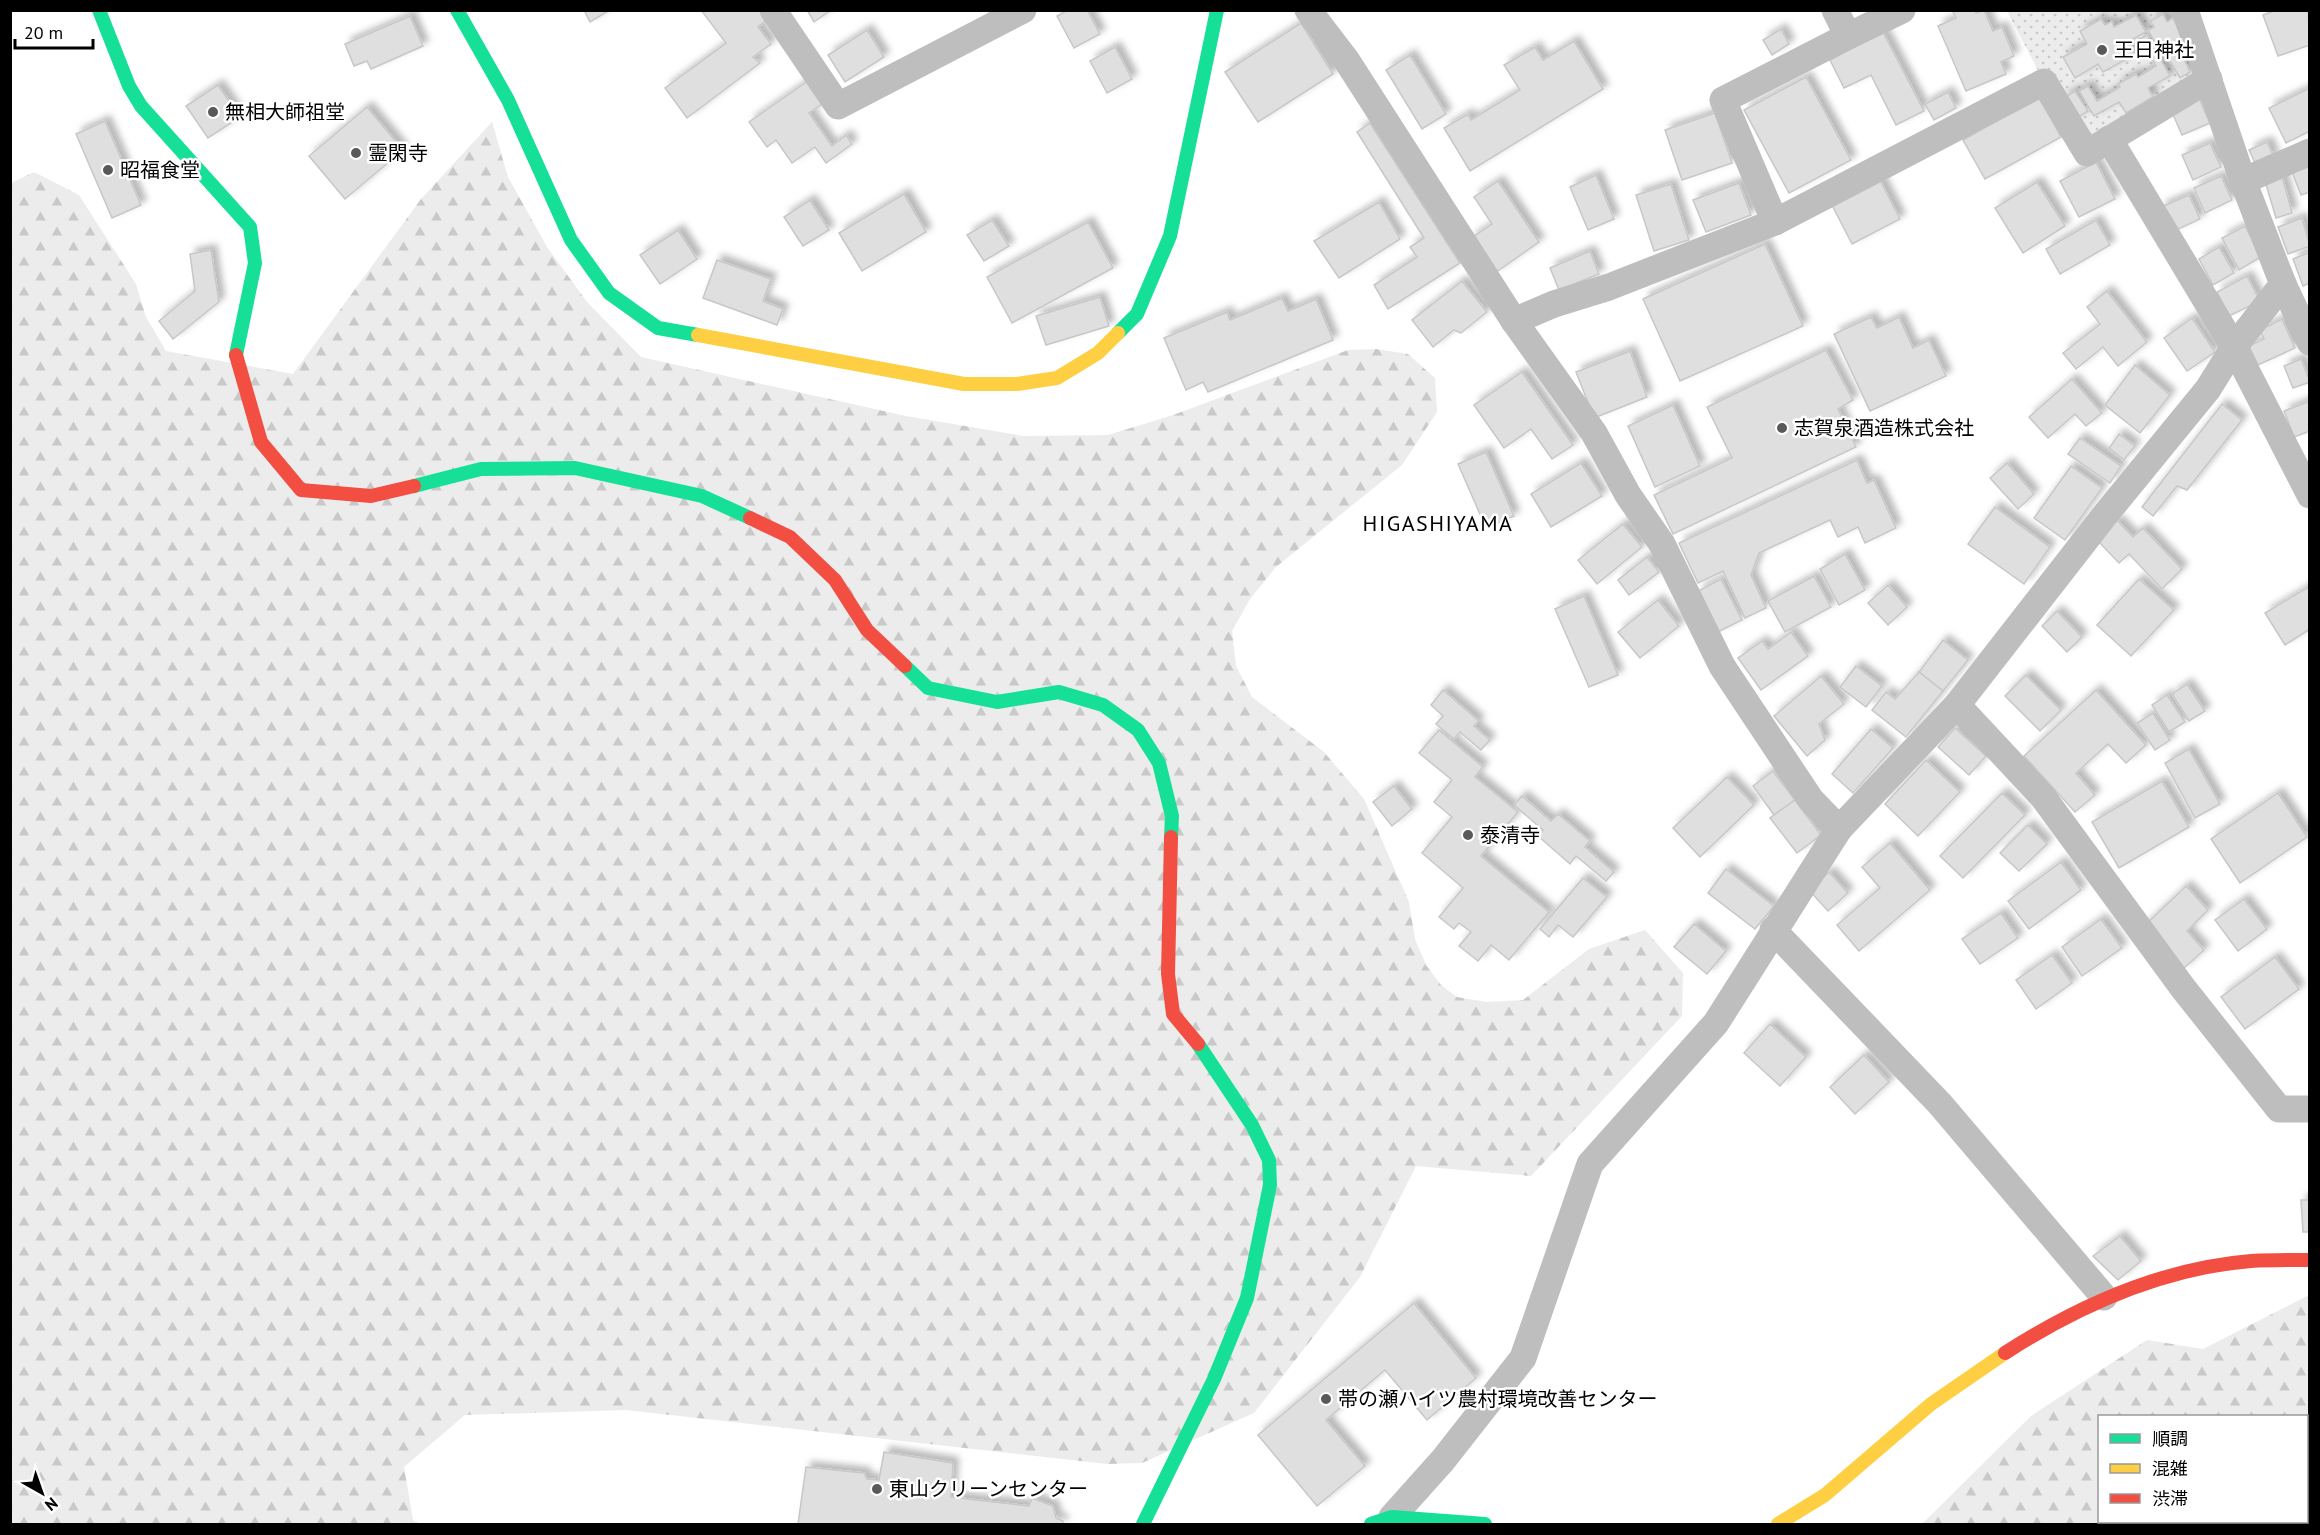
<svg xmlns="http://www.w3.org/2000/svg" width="2320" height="1535" viewBox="0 0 2320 1535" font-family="'PT Sans','Noto Sans JP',sans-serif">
<defs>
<pattern id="forest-firs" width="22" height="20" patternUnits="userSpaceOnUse" patternTransform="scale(1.5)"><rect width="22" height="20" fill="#ececec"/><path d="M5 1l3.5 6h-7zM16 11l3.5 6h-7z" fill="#c9c9c9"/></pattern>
<pattern id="park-dots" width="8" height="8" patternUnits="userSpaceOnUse" patternTransform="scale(1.5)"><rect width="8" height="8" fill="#ececec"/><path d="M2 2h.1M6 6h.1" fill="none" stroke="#c9c9c9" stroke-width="1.8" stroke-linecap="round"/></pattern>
<filter id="shadow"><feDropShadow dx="5.5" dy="-5.5" stdDeviation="3" flood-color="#0004"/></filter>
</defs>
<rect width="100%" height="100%" fill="#fff"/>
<!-- forest -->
<g fill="url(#forest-firs)" fill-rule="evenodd">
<path d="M492 122 508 177 547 247 587 302 641 357 906 416 1024 436 1108 435 1173 415 1348 350 1376 349 1408 354 1435 378 1437 412 1402 465 1276 567 1250 599 1232 631 1236 666 1252 697 1324 752 1364 799 1409 902 1415 939 1426 965 1441 985 1457 997 1487 1002 1523 1000 1589 949 1645 930 1683 973 1682 1016 1531 1176 1416 1166 1360 1277 1254 1413 1142 1463 1107 1464 626 1410 465 1415 404 1467 413 1520 419 1524H11V183L34 172 79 195 136 284 146 317 166 351 293 374 421 199Z"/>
<path d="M2309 1295V1524H1922L2031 1416 2147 1340 2203 1349ZM2100 1416H2306V1522H2100Z"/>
</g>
<!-- park -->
<path fill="url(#park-dots)" d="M2007 11H2185L2209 79 2087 153 2044 82Z"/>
<!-- building -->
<g fill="#dfdfdf" stroke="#c7c7c7" stroke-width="1.5" filter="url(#shadow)">
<path d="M584 10H610L590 22Z"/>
<path d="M701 10H762L768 19 758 27 771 44 753 57 760 63 687 118 665 88 726 43Z"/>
<path d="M807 10H831L814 22Z"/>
<path d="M1068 10H1087L1100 34 1074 48 1057 16Z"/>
<path d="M1952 10H1975L1976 13 1984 10 1993 31 2002 27 2014 56 2001 62 2006 74 1966 91 1938 26 1956 18Z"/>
<path d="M2277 10H2308L2310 45 2278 56 2263 15Z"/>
<path d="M2163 14 2167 22 2173 18 2183 39 2177 43 2190 72 2180 78 2163 49 2160 51 2148 30 2154 27 2150 21Z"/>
<path d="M2136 15 2146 32 2125 43 2132 56 2103 72 2098 64 2075 78 2063 57 2087 44 2080 31 2101 19 2105 25 2112 21 2114 27Z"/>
<path d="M410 16 423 46 371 69 367 61 354 66 345 44Z"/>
<path d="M1301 23 1333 74 1258 122 1225 72Z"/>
<path d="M1781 29 1789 44 1772 55 1763 40Z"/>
<path d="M867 30 884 57 845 82 828 55Z"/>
<path d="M1883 32 1924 111 1896 125 1871 75 1844 88 1830 60Z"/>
<path d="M2147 35 2170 76 2148 88 2153 97 2126 113 2119 102 2094 116 2079 91 2088 86 2097 101 2120 87 2118 84 2136 74 2138 77 2156 66 2140 39Z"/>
<path d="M1574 41 1603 89 1470 171 1444 128 1468 114 1471 120 1520 90 1504 65 1535 47 1543 60Z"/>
<path d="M1115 47 1132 79 1107 93 1090 61Z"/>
<path d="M1410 55 1446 114 1422 129 1386 70Z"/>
<path d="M1806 77 1851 160 1789 193 1744 110Z"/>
<path d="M812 78 828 100 809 113 832 146 846 135 852 144 826 163 815 147 792 163 776 140 767 147 749 122Z"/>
<path d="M218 85 240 117 208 138 186 106Z"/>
<path d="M2310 88V131L2286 143 2269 108Z"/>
<path d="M2075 91 2088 111 2077 118 2064 98Z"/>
<path d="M1948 92 1956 108 1934 120 1925 104Z"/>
<path d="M2039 97 2061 137 1985 179 1963 140Z"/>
<path d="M2199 98 2210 123 2182 135 2171 110Z"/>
<path d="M367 107 403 150 345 199 309 156Z"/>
<path d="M1715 113 1732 163 1682 180 1665 130Z"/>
<path d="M105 121 141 205 112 218 76 134Z"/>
<path d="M1370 123 1460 263 1388 309 1374 285 1417 257 1410 247 1424 238 1357 132Z"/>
<path d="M2267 142 2274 157 2256 165 2249 150Z"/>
<path d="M2210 143 2221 167 2193 180 2182 155Z"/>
<path d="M2096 162 2115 199 2079 217 2060 181Z"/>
<path d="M2310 165V192L2301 195 2292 172Z"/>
<path d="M1596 175 1614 219 1588 230 1570 187Z"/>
<path d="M2221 176 2232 200 2205 213 2194 188Z"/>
<path d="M2282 176 2292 213 2276 218 2265 181Z"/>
<path d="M1880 180 1900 219 1852 244 1832 205Z"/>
<path d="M1498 181 1539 242 1495 273 1471 238 1492 224 1474 197Z"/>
<path d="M2037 182 2065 226 2023 253 1995 208Z"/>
<path d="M1739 183 1751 215 1706 232 1693 200Z"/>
<path d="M1671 184 1689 240 1654 251 1636 195Z"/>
<path d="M904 194 926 232 862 271 839 233Z"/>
<path d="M2189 195 2200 219 2172 232 2161 207Z"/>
<path d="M810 200 829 230 803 246 784 217Z"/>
<path d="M1379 202 1400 239 1339 278 1314 241Z"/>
<path d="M2302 218 2310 246 2288 254 2278 227Z"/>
<path d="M992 220 1009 246 984 261 967 235Z"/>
<path d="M2096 220 2110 245 2060 274 2046 249Z"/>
<path d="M1088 222 1113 268 1012 323 987 277Z"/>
<path d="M2245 226 2261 257 2239 270 2222 238Z"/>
<path d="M678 230 697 259 660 284 640 255Z"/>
<path d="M1765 244 1803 326 1680 381 1643 299Z"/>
<path d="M2219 247 2234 273 2213 285 2199 259Z"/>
<path d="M211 250 219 302 173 339 159 321 195 291 190 254Z"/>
<path d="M1590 251 1599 274 1559 290 1550 268Z"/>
<path d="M2310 252V283L2303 286 2293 259Z"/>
<path d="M717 260 771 279 763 301 783 309 777 325 703 298Z"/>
<path d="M2247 276 2260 301 2229 316 2217 292Z"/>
<path d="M1462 281 1487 312 1461 333 1454 330 1433 347 1412 320Z"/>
<path d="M2107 291 2147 342 2118 366 2103 347 2076 369 2063 353 2100 324 2087 307Z"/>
<path d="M1100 297 1109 326 1046 345 1036 316Z"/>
<path d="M1282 298 1288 311 1316 299 1333 340 1208 392 1203 382 1186 390 1164 338 1227 312 1230 320Z"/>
<path d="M1871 317 1877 328 1899 317 1913 348 1929 340 1946 376 1870 411 1834 334Z"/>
<path d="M2192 318 2215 352 2187 371 2164 338Z"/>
<path d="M2282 319 2295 348 2258 365 2249 346 2264 339 2260 330Z"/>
<path d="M1826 350 1853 400 1838 409 1856 447 1673 534 1654 495 1732 458 1707 407Z"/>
<path d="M1630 351 1647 397 1594 418 1576 372Z"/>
<path d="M2301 359 2310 382 2293 388 2284 366Z"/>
<path d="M2135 365 2170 395 2140 433 2105 405Z"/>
<path d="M1522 372 1573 445 1552 459 1531 429 1504 448 1474 405Z"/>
<path d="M2072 379 2102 413 2086 426 2075 414 2048 438 2029 417Z"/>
<path d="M2310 401V431L2294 437 2284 411Z"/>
<path d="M2222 404 2242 420 2187 490 2177 486 2153 516 2142 507Z"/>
<path d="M1673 405 1700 466 1655 487 1628 426Z"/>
<path d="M2119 434 2135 446 2124 460 2109 448Z"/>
<path d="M2080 438 2121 466 2110 483 2068 454Z"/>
<path d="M1486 452 1514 516 1486 528 1458 464Z"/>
<path d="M1857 460 1867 483 1874 480 1896 528 1865 543 1858 527 1838 537 1830 520 1759 553 1751 575 1766 608 1745 618 1723 571 1698 583 1679 543Z"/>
<path d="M1581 463 1602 496 1551 527 1531 494Z"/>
<path d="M2007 463 2034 494 2018 509 1990 478Z"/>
<path d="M2071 466 2102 488 2065 540 2034 518Z"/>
<path d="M1995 507 2050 547 2024 584 1968 544Z"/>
<path d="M2117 520 2133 537 2143 528 2182 569 2162 589 2129 554 2119 563 2097 540Z"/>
<path d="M1623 524 1642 547 1597 584 1578 560Z"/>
<path d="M1845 554 1865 590 1839 605 1820 569Z"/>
<path d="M1647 557 1659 572 1629 595 1618 580Z"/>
<path d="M1814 576 1831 607 1785 632 1768 601Z"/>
<path d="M1721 579 1742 620 1718 632 1698 591Z"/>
<path d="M2139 579 2174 610 2131 656 2097 625Z"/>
<path d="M1888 585 1907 607 1888 625 1868 603Z"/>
<path d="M2310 586V629L2285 645 2265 613Z"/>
<path d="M1584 596 1618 675 1589 687 1555 609Z"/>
<path d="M1658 600 1679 626 1640 658 1618 632Z"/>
<path d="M2057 611 2082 637 2067 652 2042 626Z"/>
<path d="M1791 632 1808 656 1761 690 1738 658 1762 641 1768 649Z"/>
<path d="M1943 640 1968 660 1943 691 1919 672Z"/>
<path d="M1856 666 1882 686 1866 707 1840 687Z"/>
<path d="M1919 672 1943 691 1906 737 1872 710 1886 692 1895 699Z"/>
<path d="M2026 675 2061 710 2040 731 2005 696Z"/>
<path d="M1821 676 1844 704 1819 724 1825 740 1807 756 1774 716Z"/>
<path d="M2187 684 2205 711 2189 721 2172 694Z"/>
<path d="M1443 690 1479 721 1474 726 1490 740 1481 750 1460 732 1454 739 1436 724 1443 716 1431 705Z"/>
<path d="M2096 690 2146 745 2126 763 2108 744 2076 773 2095 795 2075 812 2024 756Z"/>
<path d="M2167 695 2185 722 2169 732 2152 705Z"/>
<path d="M2153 713 2170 740 2155 750 2137 723Z"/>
<path d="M1955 728 1986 756 1969 775 1938 747Z"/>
<path d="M1871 729 1893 748 1853 793 1832 774Z"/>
<path d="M1439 730 1483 767 1475 777 1518 812 1481 856 1549 912 1509 960 1491 945 1478 961 1459 946 1471 932 1459 923 1454 929 1439 917 1463 888 1422 853 1452 817 1434 802 1452 780 1419 753Z"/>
<path d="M2189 749 2220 804 2195 818 2165 763Z"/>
<path d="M1926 760 1960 792 1918 836 1885 804Z"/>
<path d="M1773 771 1795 800 1774 815 1753 786Z"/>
<path d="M1727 777 1754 805 1700 857 1673 828Z"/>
<path d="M2162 781 2189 827 2119 868 2092 822Z"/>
<path d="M1394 786 1412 809 1392 826 1373 802Z"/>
<path d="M2002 793 2025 815 1963 878 1940 856Z"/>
<path d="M2278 793 2307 837 2240 883 2211 839Z"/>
<path d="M1522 796 1551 821 1558 814 1590 841 1585 847 1614 872 1606 881 1576 856 1570 864 1538 836 1543 830 1514 805Z"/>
<path d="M1795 800 1821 835 1797 853 1770 818Z"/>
<path d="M2028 825 2047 844 2019 871 2000 853Z"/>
<path d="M1890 843 1930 890 1859 951 1837 925 1880 888 1862 867Z"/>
<path d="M2061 862 2081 890 2029 929 2008 901Z"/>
<path d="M1726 869 1774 906 1755 929 1708 893Z"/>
<path d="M1829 872 1848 893 1828 911 1809 890Z"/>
<path d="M1583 878 1607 897 1573 937 1558 925 1549 937 1540 929Z"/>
<path d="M2186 886 2208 910 2187 931 2204 950 2183 969 2143 927Z"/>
<path d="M2244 899 2267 929 2238 951 2215 920Z"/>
<path d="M2001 913 2018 938 1980 964 1962 939Z"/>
<path d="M2101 919 2122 948 2082 976 2062 947Z"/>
<path d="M1694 924 1726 951 1707 974 1674 947Z"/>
<path d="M2052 955 2072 983 2036 1009 2016 980Z"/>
<path d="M2275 957 2299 989 2245 1029 2221 997Z"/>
<path d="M1770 1024 1806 1057 1780 1086 1744 1053Z"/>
<path d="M1864 1055 1889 1082 1855 1114 1830 1087Z"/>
<path d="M2301 1200H2310V1232H2303Z"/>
<path d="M2120 1236 2141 1261 2118 1280 2093 1256Z"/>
<path d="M1414 1303 1476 1378 1427 1420 1385 1370 1326 1420 1365 1466 1317 1506 1258 1435Z"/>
<path d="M884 1452 953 1463 951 1497 1029 1506 1032 1498 1053 1506 1056 1518 1063 1521V1524H798L806 1467 864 1473 867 1479 879 1480Z"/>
</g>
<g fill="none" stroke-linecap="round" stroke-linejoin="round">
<!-- street -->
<g stroke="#bebebe" stroke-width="27">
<path d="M773 10 838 106 1023 10"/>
<path d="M1308 10 1347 61 1514 321 1594 433 1628 495 1662 544 1722 666 1811 800 1839 829"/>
<path d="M1848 36 1902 10"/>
<path d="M2109 139 2234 347 2310 495"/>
<path d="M2243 181 2310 152"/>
<path d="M1775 222 2044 82 2087 153 2209 79"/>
<path d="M2283 284 2310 342"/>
<path d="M1514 321 1554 304 1609 287 1775 222 1723 100 1848 36 1835 10"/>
<path d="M1957 705 2043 797 2183 988 2279 1109H2310"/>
<path d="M1773 930 1940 1104 2104 1297"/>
<path d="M1392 1517 1443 1460 1523 1358 1590 1164 1716 1023 1839 829 1957 705 2105 515 2208 389 2234 347 2283 284 2243 181 2185 10"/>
</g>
<!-- fast -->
<g stroke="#16e098" stroke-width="14">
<path d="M99 10 129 86 141 106 250 227 255 263 236 355"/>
<path d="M457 10 508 100 571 240 609 293 658 328 698 335"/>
<path d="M1118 333 1137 314 1170 236 1217 10"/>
<path d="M414 486 481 469 575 468 702 496 750 518"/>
<path d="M905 666 928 688 997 702 1059 692 1103 705 1138 730 1159 763 1172 816 1171 837"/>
<path d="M1143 1524 1214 1379 1247 1298 1270 1185 1269 1160 1252 1125 1198 1044"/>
<path d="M1371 1524 1392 1517 1485 1524"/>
</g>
<!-- slow -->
<g stroke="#ffcf43" stroke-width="14">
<path d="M698 335 964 384H1017L1057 378 1098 353 1118 333"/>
<path d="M1778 1524 1825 1495 1931 1404 2005 1353"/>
</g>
<!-- jam -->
<g stroke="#f24e42" stroke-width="14">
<path d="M236 355 261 442 301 490 371 496 414 486"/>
<path d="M750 518 790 537 835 580 867 630 905 666"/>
<path d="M1171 837 1168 974 1173 1014 1198 1044"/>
<path d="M2005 1353C2078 1306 2163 1268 2251 1261 2270 1260 2290 1260 2310 1260"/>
</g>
</g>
<!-- markers -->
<g fill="#595959" stroke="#fff" stroke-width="2">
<circle cx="2102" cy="50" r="6"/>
<circle cx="213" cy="112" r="6"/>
<circle cx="356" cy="153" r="6"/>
<circle cx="108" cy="170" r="6"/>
<circle cx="1782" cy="428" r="6"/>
<circle cx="1468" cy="835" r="6"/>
<circle cx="1326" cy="1399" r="6"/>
<circle cx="877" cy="1489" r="6"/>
</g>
<g text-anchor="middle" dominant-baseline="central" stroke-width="5" stroke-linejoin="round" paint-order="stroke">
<!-- poi labels -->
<g font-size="20" fill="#000" stroke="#fff" text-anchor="start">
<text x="2114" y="50">王日神社</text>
<text x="225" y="112">無相大師祖堂</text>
<text x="368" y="153">霊閑寺</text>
<text x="120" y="170">昭福食堂</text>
<text x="1794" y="428">志賀泉酒造株式会社</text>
<text x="1480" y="835">泰清寺</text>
<text x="1338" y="1399">帯の瀬ハイツ農村環境改善センター</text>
<text x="889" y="1489">東山クリーンセンター</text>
</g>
<!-- quarter labels -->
<g font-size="22" letter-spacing="1.5" fill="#000" stroke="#fff">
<text x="1438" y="523">HIGASHIYAMA</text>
</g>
</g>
<!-- border -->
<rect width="2320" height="1535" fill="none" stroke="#000000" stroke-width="24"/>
<!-- legend -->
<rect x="2098" y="1415" width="210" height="108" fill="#ffffff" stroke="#999999" stroke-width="1.5"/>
<rect x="2110" y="1434" width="30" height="9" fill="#16e098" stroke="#999999" stroke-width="1.5"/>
<text x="2152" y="1445" font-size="18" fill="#000000">順調</text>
<rect x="2110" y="1464" width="30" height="9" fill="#ffcf43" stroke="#999999" stroke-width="1.5"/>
<text x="2152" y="1475" font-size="18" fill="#000000">混雑</text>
<rect x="2110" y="1494" width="30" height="9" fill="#f24e42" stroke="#999999" stroke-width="1.5"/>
<text x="2152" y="1505" font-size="18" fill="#000000">渋滞</text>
<!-- north arrow -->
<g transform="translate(42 1493) rotate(140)" stroke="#ffffff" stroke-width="4.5" paint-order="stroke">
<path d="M0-4.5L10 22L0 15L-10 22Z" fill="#000000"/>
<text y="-9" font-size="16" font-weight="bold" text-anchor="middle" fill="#000000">N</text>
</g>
<!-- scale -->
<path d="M15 39v9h78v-9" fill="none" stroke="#000000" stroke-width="3"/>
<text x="24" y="39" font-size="18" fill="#000000" stroke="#ffffff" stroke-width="4.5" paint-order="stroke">20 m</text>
</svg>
